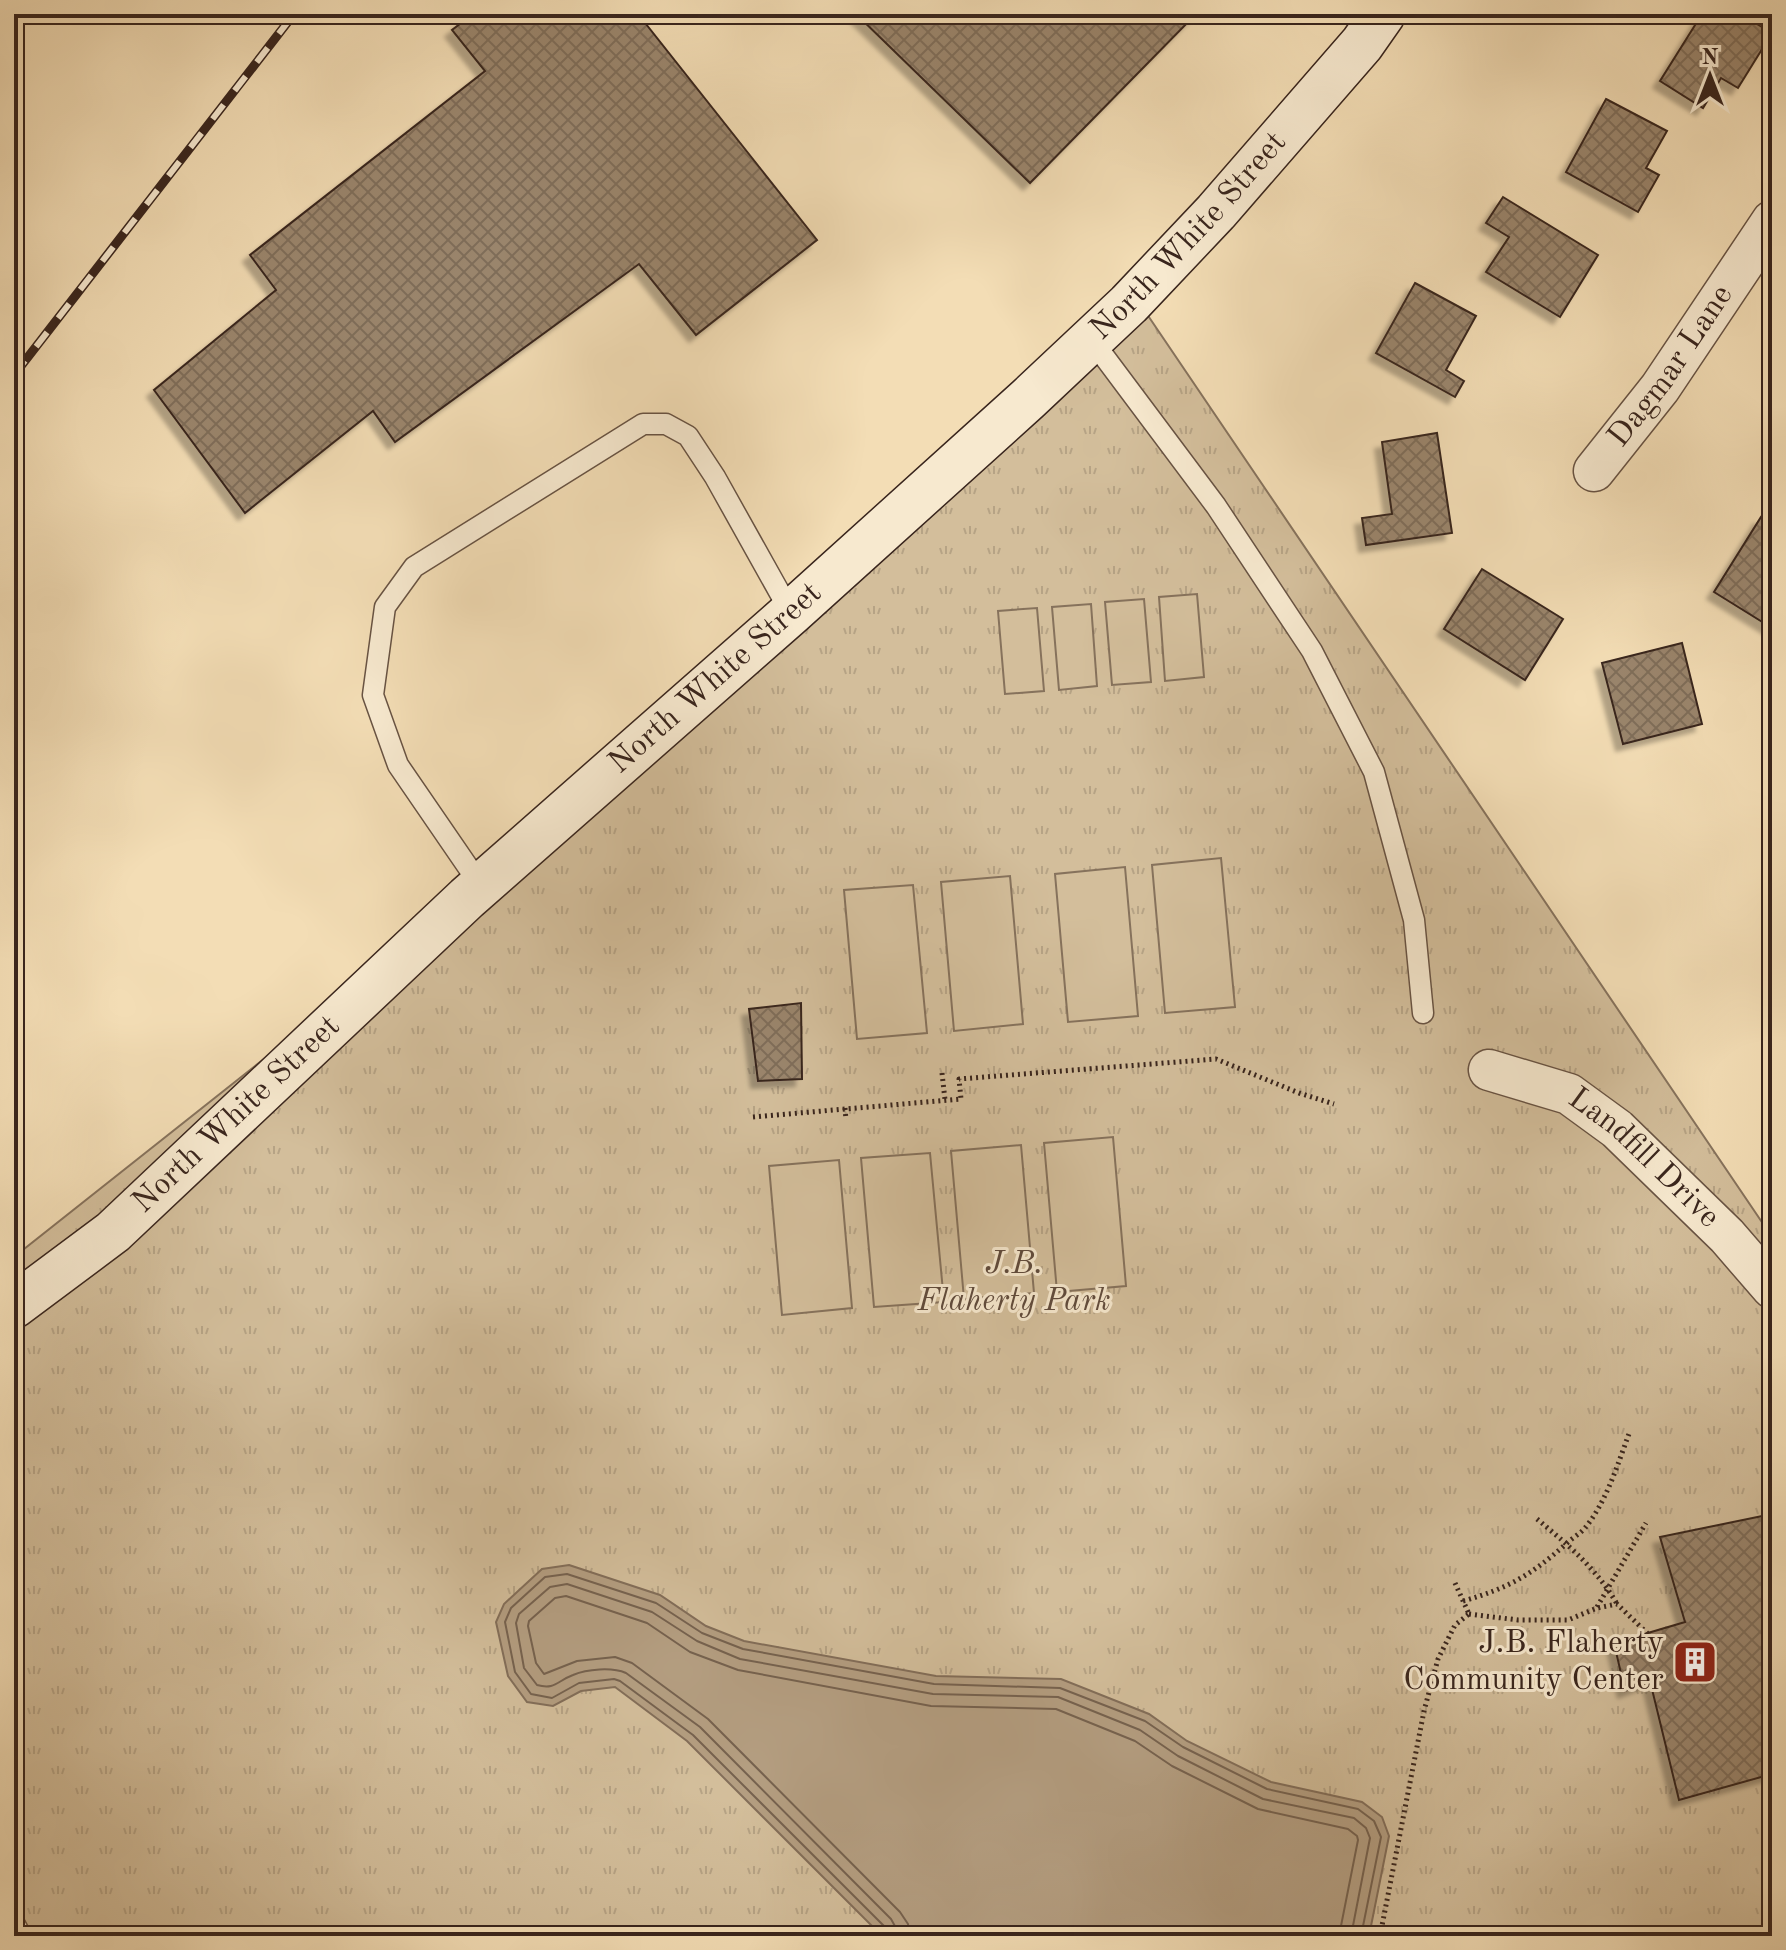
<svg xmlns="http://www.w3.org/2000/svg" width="1786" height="1950" viewBox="0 0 1786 1950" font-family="'Old Standard TT',serif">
<defs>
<pattern id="park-tufts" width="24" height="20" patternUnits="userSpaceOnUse" patternTransform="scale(2)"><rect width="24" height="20" fill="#d3be9b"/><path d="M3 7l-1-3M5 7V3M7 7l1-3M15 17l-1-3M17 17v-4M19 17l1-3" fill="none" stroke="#b6a385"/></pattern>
<pattern id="building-cross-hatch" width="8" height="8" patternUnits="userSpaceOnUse" patternTransform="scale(2)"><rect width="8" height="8" fill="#9a856c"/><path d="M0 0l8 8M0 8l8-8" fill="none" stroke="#7f6d58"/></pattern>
<filter id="shadow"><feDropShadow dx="-7" dy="7" stdDeviation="2" flood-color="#0004"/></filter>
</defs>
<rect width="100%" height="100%" fill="#f3ddb5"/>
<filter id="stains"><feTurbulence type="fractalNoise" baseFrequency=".0025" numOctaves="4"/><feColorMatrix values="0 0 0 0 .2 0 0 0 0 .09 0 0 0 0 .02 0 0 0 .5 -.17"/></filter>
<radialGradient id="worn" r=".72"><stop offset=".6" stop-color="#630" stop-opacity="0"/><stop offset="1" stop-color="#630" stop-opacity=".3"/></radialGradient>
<!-- park -->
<path fill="url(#park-tufts)" stroke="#86725c" stroke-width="2" d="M1132 292 1772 1237V1936H14V1257L467 898Z"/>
<!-- garden -->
<g fill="#d3be9b" stroke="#86725c" stroke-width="2">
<path d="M1197 594 1204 677 1165 681 1159 597Z"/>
<path d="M1144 599 1151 682 1112 685 1105 602Z"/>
<path d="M1091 604 1097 686 1059 690 1052 607Z"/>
<path d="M1037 608 1044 691 1005 694 998 611Z"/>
<path d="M1221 858 1235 1007 1165 1013 1152 865Z"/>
<path d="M1125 867 1138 1016 1068 1022 1055 874Z"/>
<path d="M1010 876 1023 1024 954 1031 941 882Z"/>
<path d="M913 885 927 1033 857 1039 844 890Z"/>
<path d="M1113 1137 1126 1286 1057 1292 1044 1143Z"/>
<path d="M1021 1145 1034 1293 964 1299 951 1151Z"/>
<path d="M930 1153 944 1302 874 1307 861 1158Z"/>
<path d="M839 1160 852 1308 782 1315 769 1166Z"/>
</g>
<!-- water -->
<path fill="#b49e81" stroke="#836e59" stroke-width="2" d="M569 1565 660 1595 706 1626 744 1641 936 1676 1061 1679 1149 1714 1187 1741 1271 1782 1362 1802 1382 1817 1389 1836 1369 1936H882L687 1741 615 1687 581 1691 553 1706 527 1702 508 1676 496 1622 504 1604 542 1569Z"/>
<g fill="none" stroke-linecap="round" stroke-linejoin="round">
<!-- shore -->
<g stroke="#76624f" stroke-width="2">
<path d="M887 1936 884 1926 693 1735 620 1681 614 1679 579 1683 552 1698 531 1694 515 1672 505 1622 511 1608 545 1577 567 1574 656 1603 702 1633 743 1649 934 1684 1060 1688 1145 1721 1183 1747 1267 1789 1358 1809 1374 1821 1381 1837 1361 1936"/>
<path d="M897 1936 896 1928 891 1919 700 1727 626 1673C612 1667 587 1669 573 1675 557 1681 555 1690 537 1685L524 1668 516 1623 519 1614 550 1587 567 1584 652 1612 697 1641 740 1659 933 1694 1058 1697 1140 1730 1178 1756 1263 1799 1354 1818 1366 1828 1370 1838 1351 1936"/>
<path d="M909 1936 908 1924 900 1912 708 1719 632 1663 615 1657 577 1661 544 1674 536 1663 528 1626 529 1621 555 1598 566 1596 647 1623 690 1652 738 1670 931 1706 1056 1709 1135 1741 1172 1766 1258 1809 1348 1829 1357 1836 1358 1840 1339 1936"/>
</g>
</g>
<!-- building -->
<g fill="url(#building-cross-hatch)" stroke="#39251d" stroke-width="2" filter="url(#shadow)">
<path d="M473 14H638L817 240 696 335 639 264 395 442 373 411 245 513 154 390 276 290 250 255 485 71 452 30Z"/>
<path d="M856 14H1196L1030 183Z"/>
<path d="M1702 14H1740L1772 33 1738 88 1721 78 1703 108 1660 81Z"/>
<path d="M1606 99 1667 131 1646 168 1659 175 1638 212 1566 172Z"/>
<path d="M1503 197 1598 255 1560 317 1486 272 1509 237 1486 223Z"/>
<path d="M1415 283 1476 316 1446 370 1464 381 1455 397 1376 353Z"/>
<path d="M1437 433 1452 533 1366 545 1362 518 1392 514 1382 442Z"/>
<path d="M1761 517 1772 524V628L1714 592Z"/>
<path d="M1482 569 1563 619 1525 680 1444 629Z"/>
<path d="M1682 643 1702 724 1623 744 1602 663Z"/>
<path d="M801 1003 802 1079 758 1081 749 1009Z"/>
<path d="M1772 1514V1774L1679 1800 1650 1681 1625 1691 1614 1643 1685 1622 1660 1537Z"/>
</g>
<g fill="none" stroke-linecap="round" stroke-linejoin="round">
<!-- lane casing -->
<g stroke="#685343" stroke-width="23">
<g id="lane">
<path d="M1091 339 1216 506 1312 651 1374 772 1414 920 1423 1013"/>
<path d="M481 886 398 765 373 695 385 607 414 567 643 424H666L688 436 715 477 791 613"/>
<path d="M14 1923 21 1936"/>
</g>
</g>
<!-- street casing -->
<g stroke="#685343" stroke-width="43">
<g id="street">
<path id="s1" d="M1594 471 1660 388 1772 221"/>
<path id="s2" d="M1489 1070 1569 1094 1617 1129 1727 1236 1772 1288"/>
</g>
</g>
<!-- secondary casing -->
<g stroke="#39251d" stroke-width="47">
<g id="secondary">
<path id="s3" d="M14 1306 113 1232 467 898 791 613 1028 399 1129 304 1216 212 1362 44 1383 14"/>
</g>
</g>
<!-- path -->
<g stroke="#39251d" stroke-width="5" stroke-dasharray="2 4" stroke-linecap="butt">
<path d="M942 1073 945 1100"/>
<path d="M845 1108 846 1120"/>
<path d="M753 1117 961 1099 959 1079 1216 1059 1299 1093 1334 1104"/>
<path d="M1537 1519C1567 1544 1597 1569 1617 1604"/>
<path d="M1455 1583 1469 1614"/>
<path d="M1463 1601C1509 1588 1531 1575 1566 1544 1572 1538 1580 1534 1585 1528 1607 1501 1618 1463 1630 1431"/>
<path d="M1597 1607 1646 1523"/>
<path d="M1469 1614 1518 1620H1568L1597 1608 1617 1604 1648 1634"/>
<path d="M1380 1936 1424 1711 1438 1659 1455 1625 1469 1614"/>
</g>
<!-- lane -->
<use href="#lane" stroke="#f7e9cf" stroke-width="20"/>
<!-- street -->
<use href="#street" stroke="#f7e9cf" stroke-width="40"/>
<!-- secondary -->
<use href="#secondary" stroke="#f7e9cf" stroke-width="44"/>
<!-- rail casing -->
<g stroke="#39251d" stroke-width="9">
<path id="rail" d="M14 375 294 14"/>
</g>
<!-- rail -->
<use href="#rail" stroke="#f7e9cf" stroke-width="6" stroke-dasharray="18" stroke-linecap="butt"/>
</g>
<!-- icons -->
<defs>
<g id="building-square" transform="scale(2.3)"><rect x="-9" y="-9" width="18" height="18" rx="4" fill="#8f2418" stroke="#f7e9cf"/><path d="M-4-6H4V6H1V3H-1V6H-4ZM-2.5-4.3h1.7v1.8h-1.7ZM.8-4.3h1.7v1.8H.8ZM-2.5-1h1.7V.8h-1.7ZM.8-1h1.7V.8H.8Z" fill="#fff"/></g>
</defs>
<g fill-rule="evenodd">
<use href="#building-square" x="1695" y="1662"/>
</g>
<g text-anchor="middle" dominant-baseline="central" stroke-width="6" stroke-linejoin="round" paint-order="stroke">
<!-- street labels -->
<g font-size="32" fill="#39251d" stroke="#f7e9cf">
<text stroke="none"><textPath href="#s3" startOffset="1590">North White Street</textPath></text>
<text stroke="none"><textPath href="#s1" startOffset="130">Dagmar Lane</textPath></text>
<text stroke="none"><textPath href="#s3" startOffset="942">North White Street</textPath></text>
<text stroke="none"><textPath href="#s3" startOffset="294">North White Street</textPath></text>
<text stroke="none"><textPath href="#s2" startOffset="182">Landfill Drive</textPath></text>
</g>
<!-- park labels -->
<g font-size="32" font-style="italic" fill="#604b3c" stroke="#f7e9cf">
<text x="1014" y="1265">J.B.<tspan x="1014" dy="37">Flaherty Park</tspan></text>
</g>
<!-- poi labels -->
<g font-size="32" fill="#39251d" stroke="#f7e9cf" text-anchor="end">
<text x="1664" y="1644">J.B. Flaherty<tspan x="1664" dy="37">Community Center</tspan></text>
</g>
</g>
<!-- margin -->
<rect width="1786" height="1950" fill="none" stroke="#f3ddb5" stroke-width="48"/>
<rect x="16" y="16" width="1754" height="1918" fill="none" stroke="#39251d" stroke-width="4"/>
<rect x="24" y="24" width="1738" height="1902" fill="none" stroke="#39251d" stroke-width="2"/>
<!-- north arrow -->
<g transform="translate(1710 76)" stroke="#f7e9cf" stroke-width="6" paint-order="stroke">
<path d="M0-6L14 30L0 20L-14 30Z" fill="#39251d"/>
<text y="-12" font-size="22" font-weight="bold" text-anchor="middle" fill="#39251d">N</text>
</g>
<rect width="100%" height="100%" filter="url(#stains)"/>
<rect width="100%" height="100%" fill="url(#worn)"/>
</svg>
